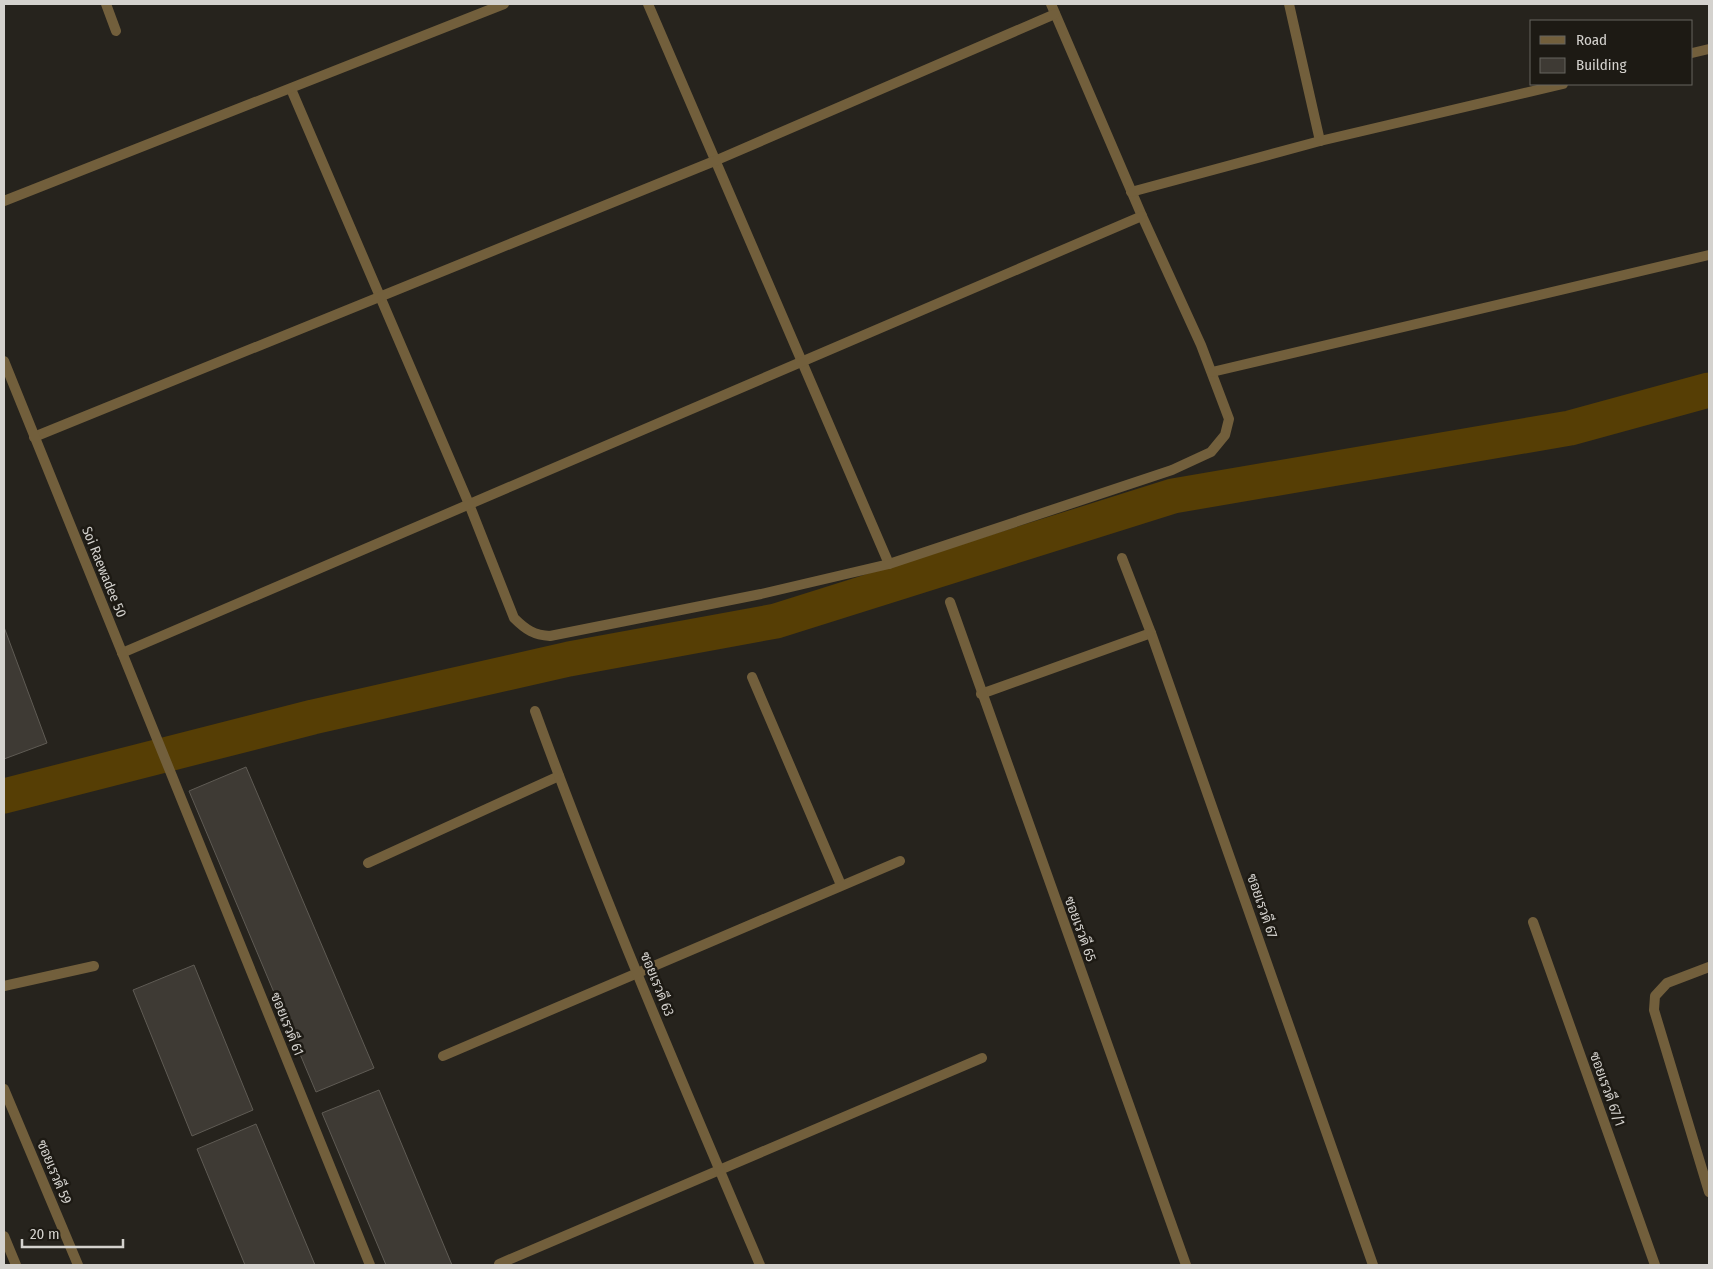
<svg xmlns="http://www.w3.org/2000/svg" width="1713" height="1269" viewBox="0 0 1713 1269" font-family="'Fira Sans Condensed',Sarabun,sans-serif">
<rect width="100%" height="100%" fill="#26231d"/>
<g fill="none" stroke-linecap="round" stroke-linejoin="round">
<!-- canal -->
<path stroke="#563e05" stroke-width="35" d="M4 796 313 717 569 659 776 621 1173 496 1570 428 1709 390"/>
</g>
<!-- building -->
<g fill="#3e3a34" stroke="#5f5b54">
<path d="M4 627 47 743 4 759Z"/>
<path d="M246 767 374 1068 316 1092 189 791Z"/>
<path d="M194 965 253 1110 192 1136 133 990Z"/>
<path d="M379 1090 452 1265H386L322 1113Z"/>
<path d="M256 1124 315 1265H245L197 1149Z"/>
</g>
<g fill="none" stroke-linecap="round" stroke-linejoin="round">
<!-- service -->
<g stroke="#725f3c" stroke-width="10">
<path d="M648 4 889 564"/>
<path d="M1289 4 1320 141"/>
<path d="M1692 53 1709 49"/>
<path d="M291 89 469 504 514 618C526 630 534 635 550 636L761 594 889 564 1172 470 1211 452 1225 435 1229 419 1201 345 1142 216 1051 4"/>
<path d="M1131 192 1320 141 1563 84"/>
<path d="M1212 372 1709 255"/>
<path d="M34 437 717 160 1055 14"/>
<path d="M122 653 1142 216"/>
<path d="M752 677 841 885"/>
<path d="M981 694 1151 633"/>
<path d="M368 863 559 776"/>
<path d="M1709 967 1667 983 1655 996 1654 1010 1709 1192"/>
<path d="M4 986 94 966"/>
<path d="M443 1056 900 861"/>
<path d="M499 1264 982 1058"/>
</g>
<!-- minor -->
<g stroke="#725f3c" stroke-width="10">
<path d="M106 4 116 31"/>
<path d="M4 201 504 4"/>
<path d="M4 361 370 1265"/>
<path d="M1122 558 1151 633 1373 1265"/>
<path d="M950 602 1186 1265"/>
<path d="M535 711C603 898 682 1082 760 1265"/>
<path d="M1533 922 1655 1265"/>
<path d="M4 1089 78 1265"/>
<path d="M4 1236 16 1265"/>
</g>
</g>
<g text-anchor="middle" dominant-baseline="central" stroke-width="5" stroke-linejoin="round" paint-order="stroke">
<!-- street labels -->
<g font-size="14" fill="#d4d2ce" stroke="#1d1a14">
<text transform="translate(104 572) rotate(68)">Soi Raewadee 50</text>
<text transform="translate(1262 906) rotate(71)">ซอยเรวดี 67</text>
<text transform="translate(1080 929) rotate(70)">ซอยเรวดี 65</text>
<text transform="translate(657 984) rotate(68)">ซอยเรวดี 63</text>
<text transform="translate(287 1024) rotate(68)">ซอยเรวดี 61</text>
<text transform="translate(1607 1089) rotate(70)">ซอยเรวดี 67/1</text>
<text transform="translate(54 1172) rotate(67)">ซอยเรวดี 59</text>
</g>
</g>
<!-- border -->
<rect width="1713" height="1269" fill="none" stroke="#d4d2ce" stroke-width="10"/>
<!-- legend -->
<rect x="1530" y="20" width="162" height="65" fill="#1d1a14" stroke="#66645e"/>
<rect x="1540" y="36" width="25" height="8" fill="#725f3c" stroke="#66645e"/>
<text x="1576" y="45" font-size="15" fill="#d4d2ce">Road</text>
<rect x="1540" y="58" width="25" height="15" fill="#3e3a34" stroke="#66645e"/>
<text x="1576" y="70" font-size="15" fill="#d4d2ce">Building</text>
<!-- scale -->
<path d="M22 1239v8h101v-8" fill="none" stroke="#d4d2ce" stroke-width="2.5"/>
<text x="30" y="1239" font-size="15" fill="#d4d2ce" stroke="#1d1a14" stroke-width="4" paint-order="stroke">20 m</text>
</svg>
